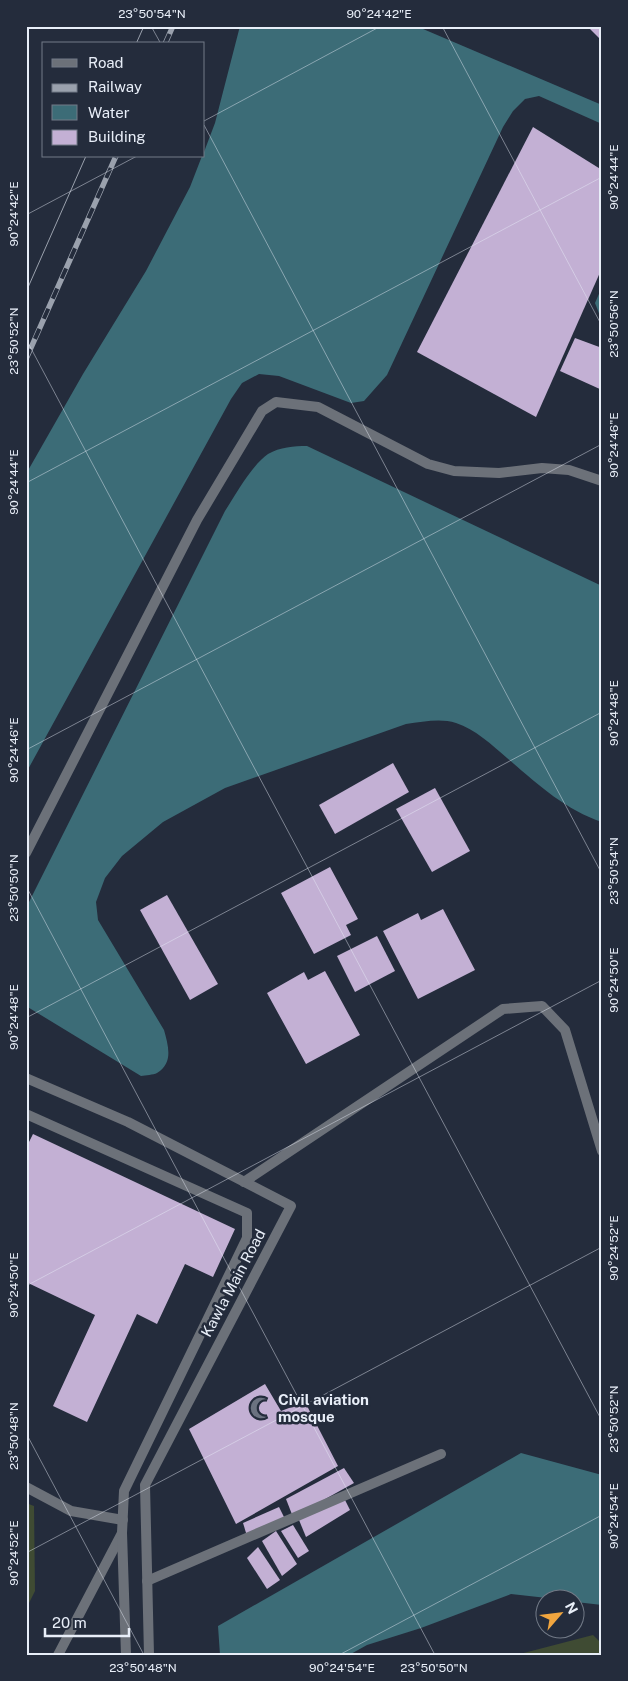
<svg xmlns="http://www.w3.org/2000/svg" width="628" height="1681" viewBox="0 0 628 1681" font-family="'Public Sans',sans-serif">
<rect width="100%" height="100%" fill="#242c3c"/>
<!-- green -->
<g fill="#3f4b33">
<path d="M26 1503 34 1506 35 1591 26 1609Z"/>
<path d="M593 1635 602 1644V1655H516Z"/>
</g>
<!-- water -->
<g fill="#3c6c77">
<path d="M240 26H416L602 105V124L539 96 525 99 513 111 503 127 387 375 364 401 351 403 279 376 259 374 242 383 231 399 26 773V474L83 374 146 271 190 187 202 156H204V152L215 123Z"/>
<path d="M602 287V321L595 303Z"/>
<path d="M307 446 602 586V822C565 810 535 782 507 758 492 745 475 729 456 723 440 718 423 722 406 724L225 788 163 822 122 856 105 878 96 902 98 920 164 1030C168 1045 174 1063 157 1073 153 1075 146 1075 141 1076L26 1006V908L225 511C236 494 252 465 268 454 280 447 294 446 307 446Z"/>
<path d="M521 1453 602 1475V1605L576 1602V1598H547L511 1594 421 1628 367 1645 349 1655H220L218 1626Z"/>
</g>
<!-- building -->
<g fill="#c3b0d4">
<path d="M587 26H602V36L599 38Z"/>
<path d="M533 127 602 170V268L536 417 417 352Z"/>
<path d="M575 338 602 348V390L560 371Z"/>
<path d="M393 763 409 792 335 834 319 805Z"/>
<path d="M435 788 470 851 432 872 396 809Z"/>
<path d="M330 867 358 919 346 925 351 935 314 954 281 893Z"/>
<path d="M167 895 218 984 190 1000 140 910Z"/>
<path d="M443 909 475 970 418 999 383 931 418 913 421 920Z"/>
<path d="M377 936 395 971 355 992 337 956Z"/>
<path d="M325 971 360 1035 306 1064 267 993 304 972 308 980Z"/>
<path d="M33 1134 235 1229 213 1277 185 1264 157 1324 137 1314 87 1422 53 1406 95 1315 26 1282V1148Z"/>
<path d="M265 1384 281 1411 305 1402 338 1466 236 1524 189 1429Z"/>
<path d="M344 1468 354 1483 293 1517 286 1499Z"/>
<path d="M343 1496 350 1510 306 1537 299 1520Z"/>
<path d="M279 1507 285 1519 247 1536 243 1523Z"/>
<path d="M293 1525 309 1551 298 1558 281 1531Z"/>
<path d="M276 1531 297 1564 282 1576 262 1541Z"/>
<path d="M258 1547 280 1580 267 1589 247 1558Z"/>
</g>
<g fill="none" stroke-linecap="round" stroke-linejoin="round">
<!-- service -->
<g stroke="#6c7179" stroke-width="10">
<path d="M26 853 197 520 262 411 276 402 318 407 428 464 454 471 499 473 542 468 569 470 602 481"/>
<path d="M26 1487 71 1511 123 1520"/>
<path d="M147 1581 441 1454"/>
</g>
<!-- minor -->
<g stroke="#6c7179" stroke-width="10">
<path d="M244 1182 503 1009 542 1006 565 1030 602 1151"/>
<path d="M58 1655 122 1533"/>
</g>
<!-- tertiary -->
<g stroke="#6c7179" stroke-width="10">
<path d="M26 1078 128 1122 291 1206 145 1485 149 1655"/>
<path d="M26 1114 247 1213V1238L124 1491 122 1533 126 1655"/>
</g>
<!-- tram -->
<g stroke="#9aa1ad" stroke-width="1">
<path d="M136 44 144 26"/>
<path d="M26 292 86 156"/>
</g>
<!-- rail casing -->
<g stroke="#9aa1ad" stroke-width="5.5">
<g id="rail">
<path d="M165 44 173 26"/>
<path d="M26 359 116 156"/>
</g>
</g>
<!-- rail -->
<use href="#rail" stroke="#242c3c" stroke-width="4" stroke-dasharray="11" stroke-linecap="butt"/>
</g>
<!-- ticks -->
<path fill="none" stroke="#e8eef8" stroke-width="1" stroke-opacity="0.45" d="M151 26 161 44M442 26 602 326M204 121 381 26M204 125 602 874M26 215 137 156M26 339 602 1421M26 483 602 177M26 750 602 444M26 886 435 1655M26 1018 602 712M26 1286 602 980M26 1433 144 1655M26 1553 602 1247M339 1655 602 1515"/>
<!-- icons -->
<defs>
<g id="mosque-bare" transform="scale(1.725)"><path d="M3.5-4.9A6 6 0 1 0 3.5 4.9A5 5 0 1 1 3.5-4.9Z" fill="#6b7280" stroke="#242c3c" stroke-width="2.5" paint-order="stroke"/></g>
</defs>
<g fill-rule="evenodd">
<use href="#mosque-bare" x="261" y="1408"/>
</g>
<g text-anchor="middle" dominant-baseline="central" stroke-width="5" stroke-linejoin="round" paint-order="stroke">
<!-- street labels -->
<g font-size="15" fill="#e8eef8" stroke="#242c3c">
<text transform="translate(233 1283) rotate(-62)">Kawla Main Road</text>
</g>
<!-- poi labels -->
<g font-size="15" font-weight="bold" fill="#e8eef8" stroke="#242c3c" text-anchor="start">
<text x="278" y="1399">Civil aviation<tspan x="278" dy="17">mosque</tspan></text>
</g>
</g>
<!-- border -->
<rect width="628" height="1681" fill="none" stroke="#242c3c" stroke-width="55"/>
<!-- legend -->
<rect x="42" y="42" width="162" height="115" fill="#242c3c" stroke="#727a87"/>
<rect x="52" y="59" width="25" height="8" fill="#6c7179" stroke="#727a87"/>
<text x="88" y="68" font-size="15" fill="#e8eef8">Road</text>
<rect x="52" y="84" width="25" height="8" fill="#9aa1ad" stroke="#727a87"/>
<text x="88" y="92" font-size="15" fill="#e8eef8">Railway</text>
<rect x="52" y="105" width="25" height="15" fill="#3c6c77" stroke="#727a87"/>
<text x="88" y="118" font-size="15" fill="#e8eef8">Water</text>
<rect x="52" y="130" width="25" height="15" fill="#c3b0d4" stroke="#727a87"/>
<text x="88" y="142" font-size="15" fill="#e8eef8">Building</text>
<!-- north arrow -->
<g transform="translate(560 1614) rotate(62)"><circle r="24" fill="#242c3c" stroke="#727a87"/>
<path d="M0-4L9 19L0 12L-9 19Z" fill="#f1a63f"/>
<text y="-8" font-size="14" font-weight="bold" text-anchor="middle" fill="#e8eef8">N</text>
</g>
<!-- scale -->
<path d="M45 1628v8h84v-8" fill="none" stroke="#e8eef8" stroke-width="2.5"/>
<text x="52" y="1628" font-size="15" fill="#e8eef8" stroke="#242c3c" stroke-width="4" paint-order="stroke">20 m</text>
<rect x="28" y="28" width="572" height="1626" fill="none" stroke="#e8eef8" stroke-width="2"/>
<g font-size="12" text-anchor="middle" fill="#e8eef8">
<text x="152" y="18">23°50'54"N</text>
<text x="379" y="18">90°24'42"E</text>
<text transform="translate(614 177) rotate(-90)" y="4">90°24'44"E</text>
<text transform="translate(14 214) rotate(-90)" y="4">90°24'42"E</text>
<text transform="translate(614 324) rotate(-90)" y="4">23°50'56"N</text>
<text transform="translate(14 341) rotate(-90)" y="4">23°50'52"N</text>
<text transform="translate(614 445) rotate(-90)" y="4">90°24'46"E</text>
<text transform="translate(14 482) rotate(-90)" y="4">90°24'44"E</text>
<text transform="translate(614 713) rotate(-90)" y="4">90°24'48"E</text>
<text transform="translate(14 750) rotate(-90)" y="4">90°24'46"E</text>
<text transform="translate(614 871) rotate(-90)" y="4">23°50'54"N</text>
<text transform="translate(14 888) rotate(-90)" y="4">23°50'50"N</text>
<text transform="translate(614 980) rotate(-90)" y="4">90°24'50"E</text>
<text transform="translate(14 1017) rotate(-90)" y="4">90°24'48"E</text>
<text transform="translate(614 1248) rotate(-90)" y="4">90°24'52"E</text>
<text transform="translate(14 1285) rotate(-90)" y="4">90°24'50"E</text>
<text transform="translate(614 1419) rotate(-90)" y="4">23°50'52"N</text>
<text transform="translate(14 1436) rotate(-90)" y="4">23°50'48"N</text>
<text transform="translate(614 1516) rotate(-90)" y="4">90°24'54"E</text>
<text transform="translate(14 1553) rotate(-90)" y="4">90°24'52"E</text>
<text x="143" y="1672">23°50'48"N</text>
<text x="342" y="1672">90°24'54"E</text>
<text x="434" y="1672">23°50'50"N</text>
</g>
</svg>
